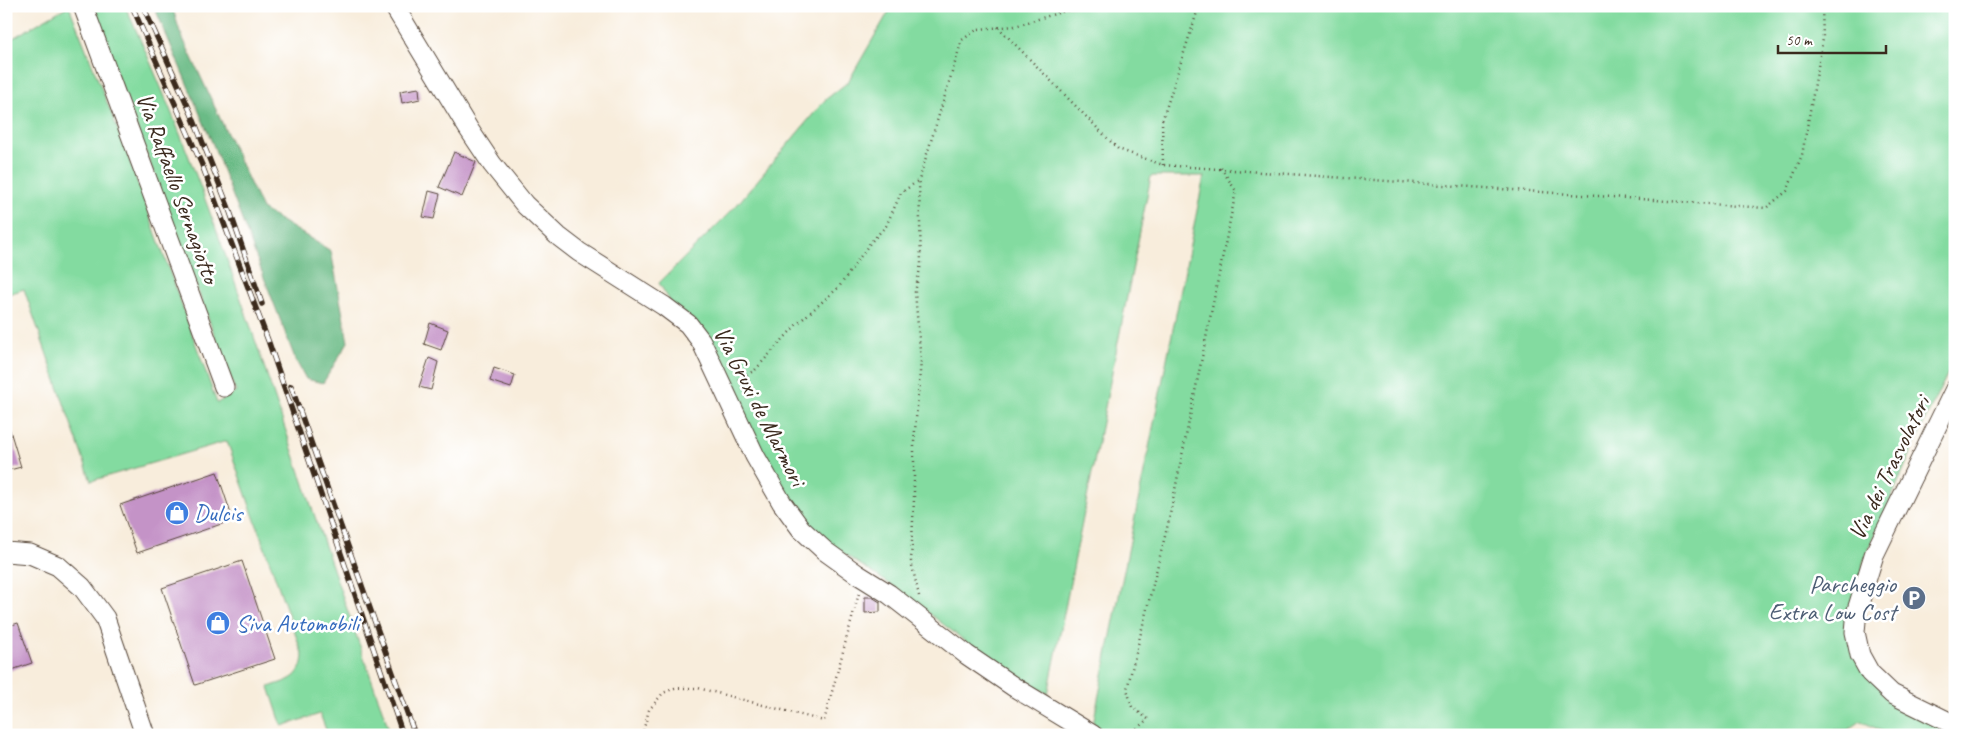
<svg xmlns="http://www.w3.org/2000/svg" width="1961" height="741" viewBox="0 0 1961 741" font-family="Caveat,sans-serif">
<rect width="100%" height="100%" fill="#fff"/>
<filter id="ink" filterUnits="userSpaceOnUse"><feTurbulence type="fractalNoise" baseFrequency=".02" numOctaves="2"/><feDisplacementMap in="SourceGraphic" scale="10" xChannelSelector="R" yChannelSelector="G"/><feConvolveMatrix kernelMatrix="1 2 1 2 8 2 1 2 1" color-interpolation-filters="sRGB"/></filter>
<filter id="wash" filterUnits="userSpaceOnUse"><feTurbulence type="fractalNoise" baseFrequency=".0096" numOctaves="4" result="noise"/><feDisplacementMap in="SourceGraphic" scale="20" xChannelSelector="R" yChannelSelector="G"/><feGaussianBlur stdDeviation="1.12" result="paint"/><feColorMatrix in="noise" values="0 0 0 0 0 0 0 0 0 0 0 0 0 0 0 0 0 1.4 0 .05"/><feComposite in="paint" operator="in"/></filter>
<g filter="url(#wash)">
<rect width="100%" height="100%" fill="#f8eddc"/>
<!-- green -->
<g fill="#83dba0" stroke="#5f825f">
<path d="M68 6H69L125 148 217 403 236 392 91 6H125C190 145 240 295 289 440 322 539 357 637 391 735H328L320 714 282 726 269 687C288 680 301 679 303 656L227 441 91 481 24 289 6 295V42Z"/>
<path d="M892 6H1955V359L1926 418 1863 563 1855 657 1955 735H1890L1861 721 1848 730H1834L1832 735H1109L1093 724 1204 176H1151L1048 694 983 655 900 591 832 546 804 522 659 283 736 206 825 100 848 82Z"/>
</g>
<!-- forest -->
<path fill="#6abb86" stroke="#527252" d="M154 6H172L180 32 262 209 331 251 348 342 323 383 306 379 296 361 214 147Z"/>
<g id="blocks">
<!-- building -->
<g fill="#c493c7">
<path d="M419 88 420 99 402 103 400 91Z"/>
<path d="M454 152 476 162 462 197 439 187Z"/>
<path d="M429 191 440 194 434 219 423 217Z"/>
<path d="M430 323 448 330 441 350 424 344Z"/>
<path d="M429 358 438 362 431 390 419 387Z"/>
<path d="M494 368 515 375 511 388 490 381Z"/>
<path d="M6 427H9L21 467 6 471Z"/>
<path d="M217 472 233 520 137 553 120 505Z"/>
<path d="M242 561 275 659 195 685 162 588Z"/>
<path d="M865 597H872L880 602V612L865 613Z"/>
<path d="M18 623 32 663 6 672V627Z"/>
</g>
</g>
</g>
<g filter="url(#ink)">
<use href="#blocks" fill-opacity="0" stroke="#57473a" stroke-width="1"/>
<g fill="none" stroke-linecap="round" stroke-linejoin="round">
<!-- minor casing -->
<g stroke="#57473a" stroke-width="21">
<g id="minor">
<path d="M83 6 224 387"/>
<path d="M394 6 468 128 492 164 525 205 558 236 579 252 664 306 688 324 701 341 755 456 782 503 801 529 825 551 857 574 889 594 967 655 1014 687 1093 735"/>
<path d="M1955 389 1874 555 1857 610 1855 632 1860 655 1870 673 1892 694 1955 725"/>
<path d="M6 552 30 554 58 566 82 587 105 618 145 735"/>
</g>
</g>
<!-- path -->
<g stroke="#57473a" stroke-width="2.5" stroke-dasharray="1 4" stroke-linecap="butt">
<path d="M998 27 1118 149 1163 165 1766 208 1787 191 1802 155 1823 39 1822 6"/>
<path d="M1163 165 1162 121 1199 6"/>
<path d="M738 380 755 370 797 324 839 287 870 243 886 226 901 193 919 180"/>
<path d="M919 596 911 561 914 500V442L921 361 915 292 921 264 919 180 962 40 978 29 1015 26 1081 6"/>
<path d="M642 735 649 710 663 693 675 688H698L824 721 859 593"/>
<path d="M1129 735 1148 719 1132 707 1127 689 1168 524 1236 191 1221 168"/>
</g>
<!-- minor -->
<use href="#minor" stroke="#fff" stroke-width="19"/>
<!-- rail casing -->
<g stroke="#3b2a1e" stroke-width="5.5">
<g id="rail">
<path d="M132 6 202 165 269 343 403 735"/>
<path d="M143 6 191 113 228 206 262 304"/>
<path d="M291 386 415 735"/>
</g>
</g>
<!-- rail -->
<use href="#rail" stroke="#fff" stroke-width="4" stroke-dasharray="11" stroke-linecap="butt"/>
</g>
</g>
<!-- icons -->
<defs>
<g id="shop-disc" transform="scale(1.25)"><circle r="9.5" fill="#3f7fe0" stroke="#fff"/><path d="M-5-2.5h2.3a2.7 3.5 0 0 1 5.4 0H5L5.5 6h-11ZM-1.5-2.5h3a1.5 2.3 0 0 0-3 0Z" fill="#fff"/></g>
<g id="parking-disc" transform="scale(1.25)"><circle r="9.5" fill="#5c6f8a" stroke="#fff"/><path d="M-3.5-5.5H1a3.5 3.5 0 0 1 0 7H-1V5.5H-3.5ZM-1-3.4V-.6H.8a1.4 1.4 0 0 0 0-2.8Z" fill="#fff"/></g>
</defs>
<g fill-rule="evenodd">
<use href="#shop-disc" x="177" y="513"/>
<use href="#parking-disc" x="1914" y="598"/>
<use href="#shop-disc" x="218" y="623"/>
</g>
<g text-anchor="middle" dominant-baseline="central" stroke-width="5" stroke-linejoin="round" paint-order="stroke">
<!-- street labels -->
<g font-size="24" fill="#3b2a1e" stroke="#fff">
<text transform="translate(178 188) rotate(70)">Via Raffaello Sernagiotto</text>
<text transform="translate(760 406) rotate(63)">Via Gruxi de Marmori</text>
<text transform="translate(1889 468) rotate(-64)">Via dei Trasvolatori</text>
</g>
<!-- shop labels -->
<g font-size="24" fill="#366cbe" stroke="#fff" text-anchor="start">
<text x="194" y="513">Dulcis</text>
<text x="236" y="623">Siva Automobili</text>
</g>
<!-- service labels -->
<g font-size="24" fill="#4e5e75" stroke="#fff" text-anchor="end">
<text x="1896" y="584">Parcheggio<tspan x="1896" dy="28">Extra Low Cost</tspan></text>
</g>
</g>
<!-- margin -->
<rect width="1961" height="741" fill="none" stroke="#fff" stroke-width="25"/>
<!-- scale -->
<path d="M1778 45v8h108v-8" fill="none" stroke="#3b2a1e" stroke-width="2.5"/>
<text x="1786" y="45" font-size="15" fill="#3b2a1e" stroke="#ffffff" stroke-width="4" paint-order="stroke">50 m</text>
</svg>
